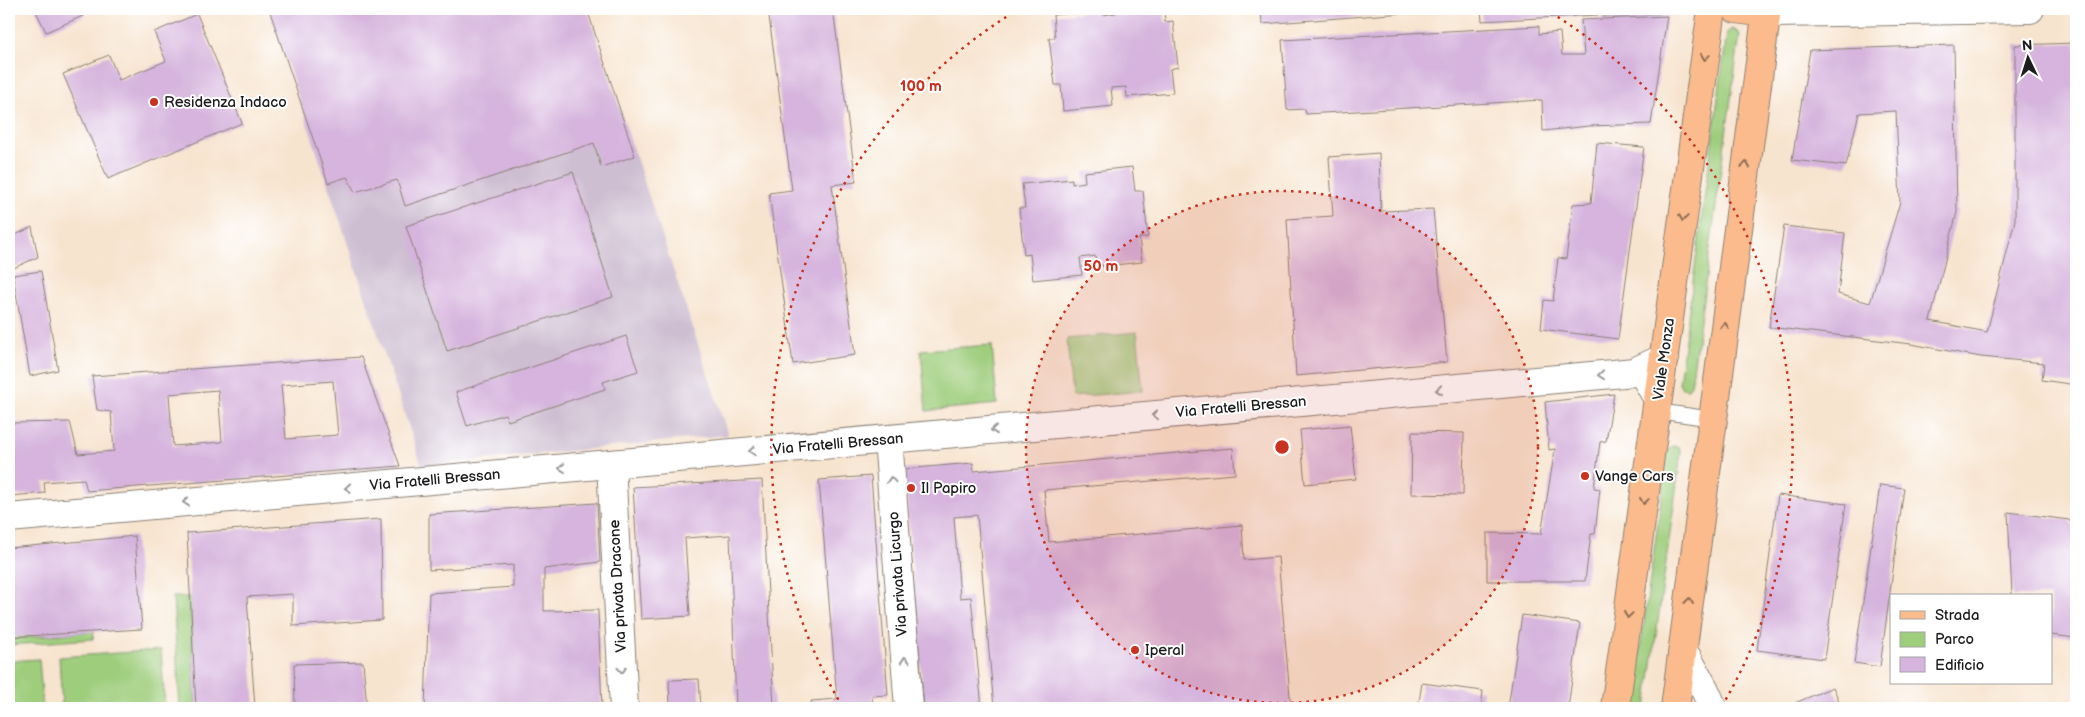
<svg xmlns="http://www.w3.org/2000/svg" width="2085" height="717" viewBox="0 0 2085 717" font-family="'Balsamiq Sans',sans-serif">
<rect width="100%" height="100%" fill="#fff"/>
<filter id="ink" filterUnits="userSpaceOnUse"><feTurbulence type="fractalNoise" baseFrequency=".02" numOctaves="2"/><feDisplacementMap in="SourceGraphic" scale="10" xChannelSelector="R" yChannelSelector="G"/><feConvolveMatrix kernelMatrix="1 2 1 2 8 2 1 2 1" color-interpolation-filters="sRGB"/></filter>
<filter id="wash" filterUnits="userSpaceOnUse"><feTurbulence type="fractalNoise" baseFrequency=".0096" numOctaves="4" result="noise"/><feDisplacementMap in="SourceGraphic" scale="20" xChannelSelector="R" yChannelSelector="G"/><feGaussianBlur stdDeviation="1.12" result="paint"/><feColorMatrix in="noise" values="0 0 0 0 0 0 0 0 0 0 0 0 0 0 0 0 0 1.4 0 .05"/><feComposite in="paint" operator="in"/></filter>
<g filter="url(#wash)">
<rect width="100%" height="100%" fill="#f7e4cf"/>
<!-- industrial -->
<path fill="#cebed1" d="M269 9H587L728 435 422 466Z"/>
<!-- green -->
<g fill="#9ecd7c" stroke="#5d744c">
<path d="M1605 9H1662L1661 16 1605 19Z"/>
<path d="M1731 29 1736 31 1740 34 1691 385 1688 389 1682 388 1679 383 1727 33Z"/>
<path d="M1137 332 1143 391 1072 397 1067 339Z"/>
<path d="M992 345 997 404 926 411 921 350Z"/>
<path d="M1673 446 1679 447 1681 453 1646 708H1632L1668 450Z"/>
<path d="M173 597H190L196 708H180Z"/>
<path d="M94 631 93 639 9 645V639Z"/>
<path d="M161 650 165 708H62L59 657Z"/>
<path d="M39 659 43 708H9V661Z"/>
</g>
<g id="blocks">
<!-- building -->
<g fill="#d6b4dd" fill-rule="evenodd">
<path d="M35 9H82L85 15 46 32Z"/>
<path d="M269 9H587L635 156 601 167 594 143 405 206 397 180 355 192 347 177 328 183Z"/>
<path d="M768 9H833L856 182 832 185 855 355 793 364 769 193 792 190Z"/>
<path d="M1115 9H1164L1165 22 1173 21 1178 67 1170 69 1173 93 1127 97 1126 87 1111 88 1113 106 1063 111 1061 85H1055L1049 38H1055L1053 15 1103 10V15L1116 13Z"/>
<path d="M1261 9H1442V10L1262 24Z"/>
<path d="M1481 9H1598V15L1482 21Z"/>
<path d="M197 14 242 123 108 179 63 74 109 55 119 80 166 61 154 32Z"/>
<path d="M1667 16 1651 124 1589 126 1543 131 1542 100 1306 114 1305 109 1287 110 1282 40 1539 26V34L1560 32 1562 55H1584L1581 20Z"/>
<path d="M2076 43V385L2042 380 2044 363 1981 357 1911 344 1769 327 1784 226 1845 233 1838 294 1870 303 1900 202 1896 111 1859 113 1846 166 1792 160 1810 50 1954 45 1957 212 1930 321 1987 332 2015 220V45Z"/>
<path d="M1597 143 1644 147 1618 339 1541 329 1544 300 1553 301 1558 258 1566 259 1573 204 1591 203Z"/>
<path d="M1379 153 1381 211 1433 209 1447 362 1296 376 1287 219 1333 216 1329 157Z"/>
<path d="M1132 167 1135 191H1143L1148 237 1139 238 1142 262 1096 267 1095 256 1080 258 1082 275 1033 280 1030 254 1024 255 1019 208H1025L1022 184 1072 179V184L1085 182 1084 172Z"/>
<path d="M573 172 613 297 447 351 406 226Z"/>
<path d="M32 227 38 257 9 270V238Z"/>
<path d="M41 271 58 370 30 376 13 275Z"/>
<path d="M626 336 638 371 603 382 605 389 508 421 505 414 467 426 456 392Z"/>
<path d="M361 357 400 466 87 491 84 479 44 482 45 493 9 496V423L70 422 78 454 114 451 111 412 97 410 92 376ZM333 381 338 435 286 439 281 385ZM218 390 222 442 173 446 169 394Z"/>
<path d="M1614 394 1606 441 1600 442 1594 488 1600 489 1595 534H1591L1585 581H1487V533L1541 534 1555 449 1549 450 1545 402Z"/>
<path d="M1350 425 1356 479 1305 484 1300 430Z"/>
<path d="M1412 432 1464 433 1463 495 1411 494Z"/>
<path d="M1233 448 1235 474 1044 490 1049 542 1242 525 1244 560 1278 557 1291 708H994L977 515 954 517 960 598 971 597 982 708H924L904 469 973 463 974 471Z"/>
<path d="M871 476 888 695 872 696 873 708H812L811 701 837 699 819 480Z"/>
<path d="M762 480 774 708H736L730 535 685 538 690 616 641 619 633 487Z"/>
<path d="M1880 485 1904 488 1880 667 1854 663Z"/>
<path d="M1778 495 1846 504 1824 659 1757 650Z"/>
<path d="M597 503 600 562 544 569V611L598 610 602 708H425L429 593 513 587V565L429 570V514Z"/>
<path d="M2008 512 2069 520 2076 530V638L2051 635V596H2012Z"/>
<path d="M381 519 382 620 293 626V594L247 597 255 708H196L187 533Z"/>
<path d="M135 536 142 629 9 637V548Z"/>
<path d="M1522 615 1580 623 1568 708H1508Z"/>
<path d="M363 662 367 708H295L294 664Z"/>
<path d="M699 679 701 708H670L669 680Z"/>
<path d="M1422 683 1483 691 1481 708H1418Z"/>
<path d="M1833 687 1842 708H1783Z"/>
</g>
</g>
</g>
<g filter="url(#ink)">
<use href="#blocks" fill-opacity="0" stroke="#8a8076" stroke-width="1"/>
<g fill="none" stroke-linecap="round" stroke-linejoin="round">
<!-- service casing -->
<g stroke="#8a8076" stroke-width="16">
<path id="service" d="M1634 372 1657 411 1713 419"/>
</g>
<!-- minor casing -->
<g stroke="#8a8076" stroke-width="30">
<g id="minor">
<path d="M1766 13 2030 9"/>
<path d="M888 439 909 708"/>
<path d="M611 464 624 708"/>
<path d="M9 518 1624 373 1634 372 1664 358"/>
<path d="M1683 650 1705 690 1713 708"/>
</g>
</g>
<!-- primary casing -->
<g stroke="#8a8076" stroke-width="30">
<g id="primary">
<path d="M1736 9 1766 13"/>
<path d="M1615 708 1712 9"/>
<path d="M1675 708 1767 9"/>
</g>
</g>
<!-- service -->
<use href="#service" stroke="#fff" stroke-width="14"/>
<!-- minor -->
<use href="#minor" stroke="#fff" stroke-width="28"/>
<!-- primary -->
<use href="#primary" stroke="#fbbb8c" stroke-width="28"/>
</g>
<!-- one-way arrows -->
<defs><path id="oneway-chevron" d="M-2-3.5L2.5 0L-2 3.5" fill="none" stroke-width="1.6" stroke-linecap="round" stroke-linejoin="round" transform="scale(1.25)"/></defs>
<g stroke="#8c6c54">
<use href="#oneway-chevron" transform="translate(1705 57) rotate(98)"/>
<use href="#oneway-chevron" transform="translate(1746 165) rotate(-83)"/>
<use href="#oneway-chevron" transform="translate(1683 218) rotate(98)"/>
<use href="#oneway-chevron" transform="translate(1725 326) rotate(-83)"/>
<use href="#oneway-chevron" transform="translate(1644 501) rotate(98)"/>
<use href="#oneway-chevron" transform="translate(1689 601) rotate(-83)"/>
<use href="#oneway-chevron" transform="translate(1628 615) rotate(98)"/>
</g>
<g stroke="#999">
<use href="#oneway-chevron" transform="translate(1601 375) rotate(175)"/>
<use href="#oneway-chevron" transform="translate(1439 390) rotate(175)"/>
<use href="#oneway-chevron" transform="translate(1155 415) rotate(175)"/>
<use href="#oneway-chevron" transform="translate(994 430) rotate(175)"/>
<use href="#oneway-chevron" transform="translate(752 451) rotate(175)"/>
<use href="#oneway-chevron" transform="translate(562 468) rotate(175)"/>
<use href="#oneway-chevron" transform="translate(891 480) rotate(-94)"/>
<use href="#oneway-chevron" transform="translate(348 488) rotate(175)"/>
<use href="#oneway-chevron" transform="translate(186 502) rotate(175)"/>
<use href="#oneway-chevron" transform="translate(905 660) rotate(-94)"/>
<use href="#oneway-chevron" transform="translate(622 670) rotate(87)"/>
</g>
</g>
<!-- distance rings -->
<circle cx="1282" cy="447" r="256" fill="#c8321e" fill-opacity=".12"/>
<g fill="none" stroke="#c8321e" stroke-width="2.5" stroke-dasharray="2.5 5">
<circle cx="1282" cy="447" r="256"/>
<path d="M842 706A511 511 0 0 1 1019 9M1545 9A511 511 0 0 1 1722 706"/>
</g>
<!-- markers -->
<g fill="#c8321e" stroke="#fff" stroke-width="2">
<circle cx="154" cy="102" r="5"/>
<circle cx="1585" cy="476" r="5"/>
<circle cx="911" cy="488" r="5"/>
<circle cx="1135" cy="650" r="5"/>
</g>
<g text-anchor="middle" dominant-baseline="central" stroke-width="4" stroke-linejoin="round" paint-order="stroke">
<!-- poi labels -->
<g font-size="15" fill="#1c1c1c" stroke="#fff" text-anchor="start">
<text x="164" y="102">Residenza Indaco</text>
<text x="1595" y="476">Vange Cars</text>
<text x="921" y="488">Il Papiro</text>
<text x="1145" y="650">Iperal</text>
</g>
<!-- street labels -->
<g font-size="15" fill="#1c1c1c" stroke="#fff">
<text transform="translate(1664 359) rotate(-82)">Viale Monza</text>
<text transform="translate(1241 407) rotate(-5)">Via Fratelli Bressan</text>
<text transform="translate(838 444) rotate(-5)">Via Fratelli Bressan</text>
<text transform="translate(435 480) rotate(-5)">Via Fratelli Bressan</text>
<text transform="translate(898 574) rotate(-94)">Via privata Licurgo</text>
<text transform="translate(618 586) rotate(-93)">Via privata Dracone</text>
</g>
</g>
<circle cx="1282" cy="447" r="8" fill="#c8321e" stroke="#fff" stroke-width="2.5"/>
<g font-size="15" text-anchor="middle" font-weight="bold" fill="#c8321e" stroke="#fff" stroke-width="4" stroke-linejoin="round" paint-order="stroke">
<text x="921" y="91">100 m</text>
<text x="1101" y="271">50 m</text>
</g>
<!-- margin -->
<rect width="2085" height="717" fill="none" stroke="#fff" stroke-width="30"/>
<!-- legend -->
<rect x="1890" y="594" width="162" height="90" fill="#ffffff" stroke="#a4a4a4"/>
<rect x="1900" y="611" width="25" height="8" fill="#fbbb8c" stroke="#a4a4a4"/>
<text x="1935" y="620" font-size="15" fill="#1c1c1c">Strada</text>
<rect x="1900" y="632" width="25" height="15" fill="#9ecd7c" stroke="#a4a4a4"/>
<text x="1935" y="644" font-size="15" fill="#1c1c1c">Parco</text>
<rect x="1900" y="657" width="25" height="15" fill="#d6b4dd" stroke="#a4a4a4"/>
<text x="1935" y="670" font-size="15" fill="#1c1c1c">Edificio</text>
<!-- north arrow -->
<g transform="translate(2028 58) rotate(356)" stroke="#ffffff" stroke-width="4" paint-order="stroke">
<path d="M0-4L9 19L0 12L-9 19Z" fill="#1c1c1c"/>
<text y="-8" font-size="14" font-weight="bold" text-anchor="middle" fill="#1c1c1c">N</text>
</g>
</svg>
